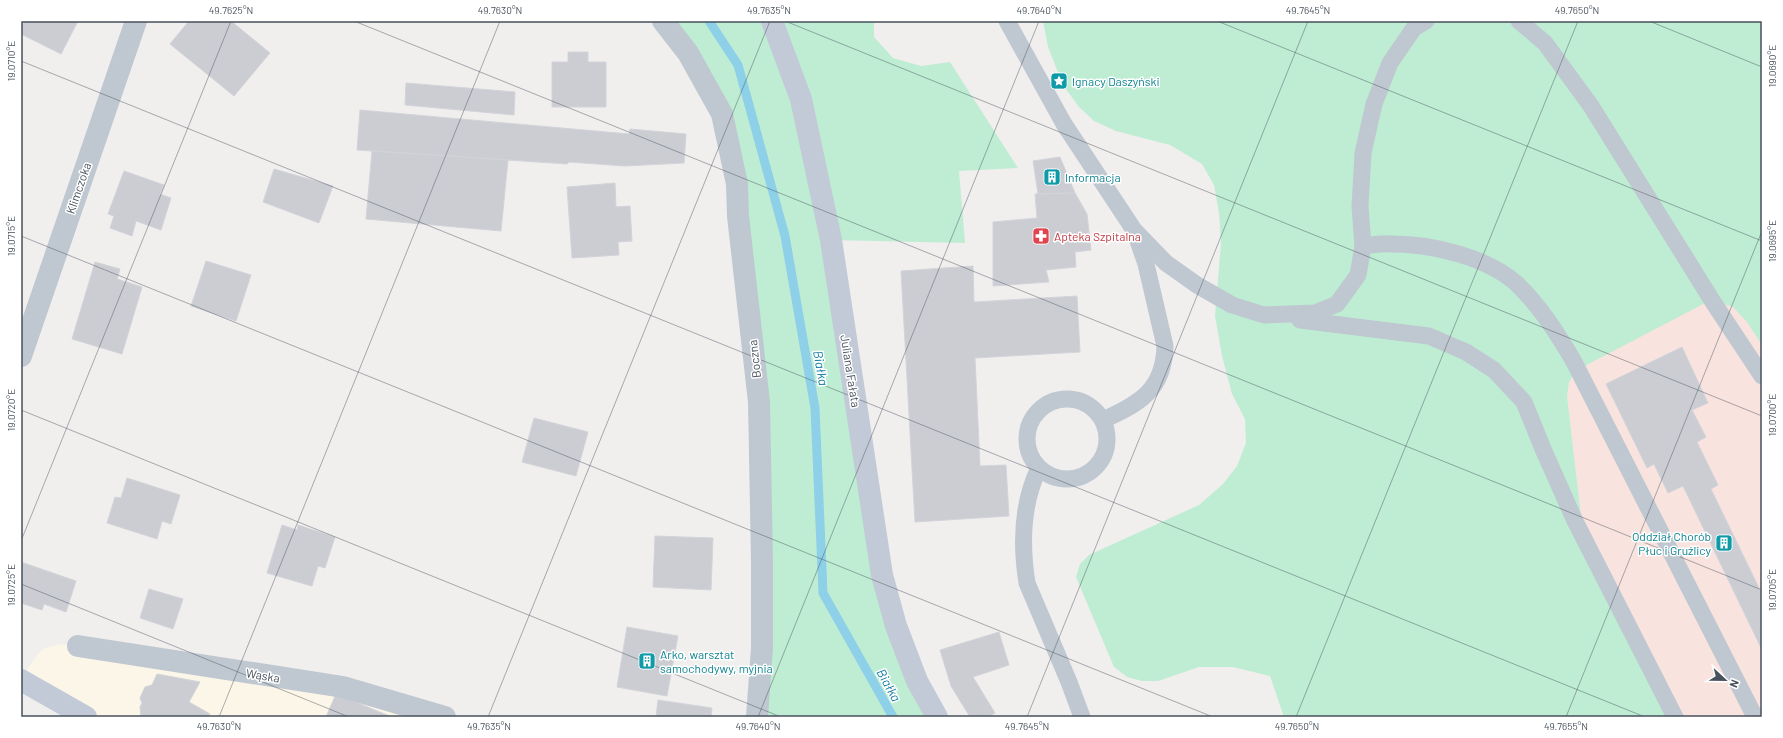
<svg xmlns="http://www.w3.org/2000/svg" width="1783" height="738" viewBox="0 0 1783 738" font-family="Barlow,sans-serif">
<rect width="100%" height="100%" fill="#f1eeee"/>
<!-- commercial -->
<path fill="#fbf6e8" d="M60 644 78 646 445 717H86L21 679 34 659 43 649Z"/>
<!-- medical -->
<path fill="#f9e3df" d="M1762 21V717H1674L1581 516 1567 396 1569 382Z"/>
<!-- green -->
<g fill="#beedd3">
<path d="M663 21H874V37L893 58 921 66 950 62 1018 168 959 171 965 243 831 240 882 575 937 717H757L759 402 722 114Z"/>
<path d="M1043 21H1762V345L1747 322 1733 307 1711 300 1577 370 1569 382 1567 396 1581 516 1674 717H1284L1270 676 1233 667H1199L1158 681H1142L1127 677 1114 667 1076 577 1080 564 1089 555 1199 505 1223 484 1237 466 1246 443 1245 419 1232 394 1222 356 1215 316 1221 243 1219 213 1214 185 1202 164 1170 145 1116 131 1094 121 1079 107 1063 85 1048 47Z"/>
</g>
<g fill="none" stroke-linecap="round" stroke-linejoin="round">
<!-- stream -->
<path stroke="#8dd0e8" stroke-width="9" d="M709 21 738 65 785 236 815 408 823 593 893 717"/>
</g>
<!-- building -->
<g fill="#cbcdd3" stroke="#d2d4d9">
<path d="M25 21H78L61 54 21 34V28Z"/>
<path d="M189 21H231L270 53 234 96 170 44Z"/>
<path d="M568 52H588V62H606V107H552V62H568Z"/>
<path d="M406 83 515 92 514 115 405 105Z"/>
<path d="M360 110 629 134 630 129 686 134 684 163 625 166 569 162 567 164 357 150Z"/>
<path d="M372 151 508 160 501 231 366 219Z"/>
<path d="M1060 157 1075 193 1038 194 1033 161Z"/>
<path d="M274 169 333 186 319 223 263 202Z"/>
<path d="M124 171 164 185 160 194 171 198 161 230 136 221 132 236 110 228 114 216 108 214Z"/>
<path d="M615 183 616 207 630 206 632 241 618 242 619 255 572 258 567 187Z"/>
<path d="M1075 193 1087 214 1091 250 1075 252 1076 267 1046 270 1049 282 993 286V222L1037 218 1035 194Z"/>
<path d="M206 261 251 275 236 321 191 306Z"/>
<path d="M95 262 120 269 117 279 142 287 122 354 72 339Z"/>
<path d="M973 266 974 302 1077 296 1080 352 975 358 980 466 1006 465 1009 516 915 522 901 271Z"/>
<path d="M1682 347 1708 403 1692 410 1706 437 1697 442 1718 485 1711 489 1762 594V650L1683 486 1668 493 1654 464 1647 468 1606 384Z"/>
<path d="M534 418 588 432 576 476 522 462Z"/>
<path d="M127 478 180 495 171 524 162 521 157 539 107 523 115 497 121 498Z"/>
<path d="M282 525 297 530 298 525 335 537 325 568 318 566 312 586 267 573Z"/>
<path d="M655 536 713 538 711 590 653 587Z"/>
<path d="M21 562 76 581 66 612 44 604 42 610 21 603Z"/>
<path d="M149 589 183 599 173 629 140 618Z"/>
<path d="M627 627 678 636 667 696 617 687Z"/>
<path d="M999 632 1009 665 973 677 995 713 988 717H970L951 686 940 650Z"/>
<path d="M157 674 200 682 189 702 210 714 208 717H141L140 707 142 703 140 698 145 687 152 685Z"/>
<path d="M336 694 392 717H326Z"/>
<path d="M658 700 712 708 711 717H656Z"/>
</g>
<g fill="none" stroke-linecap="round" stroke-linejoin="round">
<!-- lane -->
<g stroke="#bfc8d0" stroke-width="17">
<path d="M1007 21 1064 124 1134 230 1166 263 1197 285 1232 305 1264 315 1315 313 1337 304 1358 275 1363 246 1360 206 1363 153 1374 104 1390 63 1414 28 1426 21"/>
<path d="M1519 21 1545 43 1591 106 1713 302 1762 376"/>
<path d="M1363 246C1373 245 1383 243 1393 244 1432 244 1487 257 1517 284 1540 306 1557 333 1573 360L1755 717"/>
<path d="M1300 320 1429 336 1466 352 1494 370 1524 402 1543 449 1575 521 1675 717"/>
<circle cx="1067" cy="439" r="40"/>
<path d="M1103 420C1139 404 1164 390 1165 346L1146 264 1136 235"/>
<path d="M1039 468C1022 503 1021 545 1027 583L1069 682 1082 717"/>
</g>
<!-- street -->
<g stroke="#bfc8d0" stroke-width="22">
<path d="M663 21 688 53 722 114 737 184 738 216 759 402 762 561V648L757 717"/>
<path d="M21 356 136 21"/>
<path d="M78 646 343 687 445 717"/>
</g>
<!-- secondary -->
<g stroke="#c1cad6" stroke-width="22">
<path d="M772 21 801 99 831 240 882 575 896 626 917 681 937 717"/>
<path d="M21 680 86 717"/>
</g>
</g>
<!-- ticks -->
<path fill="none" stroke="#47505b" stroke-width="1" stroke-opacity="0.45" d="M354 21 1762 590M785 21 1762 416M1217 21 1762 241M1649 21 1762 67M21 61 1645 717M21 236 1213 717M21 410 781 717M21 541 231 21M21 584 349 717M219 717 500 21M488 717 770 21M758 717 1039 21M1027 717 1308 21M1296 717 1578 21M1566 717 1762 231"/>
<!-- icons -->
<defs>
<g id="sight-square" transform="scale(0.9)"><rect x="-9" y="-9" width="18" height="18" rx="4" fill="#0f9aa8" stroke="#fff"/><path d="M0-6L1.8-2.2L6-1.7L2.9 1.2L3.7 5.4L0 3.3L-3.7 5.4L-2.9 1.2L-6-1.7L-1.8-2.2Z" fill="#fff"/></g>
<g id="building-square" transform="scale(0.9)"><rect x="-9" y="-9" width="18" height="18" rx="4" fill="#0f9aa8" stroke="#fff"/><path d="M-4-6H4V6H1V3H-1V6H-4ZM-2.5-4.3h1.7v1.8h-1.7ZM.8-4.3h1.7v1.8H.8ZM-2.5-1h1.7V.8h-1.7ZM.8-1h1.7V.8H.8Z" fill="#fff"/></g>
<g id="pharmacy-square" transform="scale(0.9)"><rect x="-9" y="-9" width="18" height="18" rx="4" fill="#e0444e" stroke="#fff"/><path d="M-2-6h4v4h4v4h-4v4h-4v-4h-4v-4h4Z" fill="#fff"/></g>
</defs>
<g fill-rule="evenodd">
<use href="#sight-square" x="1059" y="81"/>
<use href="#building-square" x="1052" y="177"/>
<use href="#pharmacy-square" x="1041" y="236"/>
<use href="#building-square" x="1724" y="543"/>
<use href="#building-square" x="647" y="661"/>
</g>
<g text-anchor="middle" dominant-baseline="central" stroke-width="3" stroke-linejoin="round" paint-order="stroke">
<!-- culture labels -->
<g font-size="12" fill="#0d838f" stroke="#fff" text-anchor="start">
<text x="1072" y="81">Ignacy Daszyński</text>
<text x="1065" y="177">Informacja</text>
<text x="1711" y="536" text-anchor="end">Oddział Chorób<tspan x="1711" dy="14">Płuc i Gruźlicy</tspan></text>
<text x="660" y="654">Arko, warsztat<tspan x="660" dy="14">samochodywy, myjnia</tspan></text>
</g>
<!-- street labels -->
<g font-size="12" fill="#47505b" stroke="#fff">
<text transform="translate(78 188) rotate(-71)">Klimczoka</text>
<text transform="translate(754 359) rotate(-96)">Boczna</text>
<text transform="translate(851 371) rotate(81)">Juliana Fałata</text>
<text transform="translate(263 675) rotate(9)">Wąska</text>
</g>
<!-- health labels -->
<g font-size="12" fill="#be3a42" stroke="#fff" text-anchor="start">
<text x="1054" y="236">Apteka Szpitalna</text>
</g>
<!-- water labels -->
<g font-size="13" font-style="italic" fill="#137ca2" stroke="#fff">
<text transform="translate(821 368) rotate(80)">Białka</text>
<text transform="translate(889 685) rotate(61)">Białka</text>
</g>
</g>
<!-- border -->
<rect width="1783" height="738" fill="none" stroke="#ffffff" stroke-width="44"/>
<!-- north arrow -->
<g transform="translate(1725 680) rotate(112)" stroke="#ffffff" stroke-width="3" paint-order="stroke">
<path d="M0-3L7 15L0 10L-7 15Z" fill="#47505b"/>
<text y="-6" font-size="11" font-weight="bold" text-anchor="middle" fill="#47505b">N</text>
</g>
<rect x="22" y="22" width="1739" height="694" fill="none" stroke="#47505b" stroke-width="1.5"/>
<g font-size="10" text-anchor="middle" fill="#47505b">
<text x="231" y="14">49.7625°N</text>
<text x="500" y="14">49.7630°N</text>
<text x="769" y="14">49.7635°N</text>
<text x="1039" y="14">49.7640°N</text>
<text x="1308" y="14">49.7645°N</text>
<text x="1577" y="14">49.7650°N</text>
<text transform="translate(11 61) rotate(-90)" y="4">19.0710°E</text>
<text transform="translate(1772 66) rotate(-90)" y="4">19.0690°E</text>
<text transform="translate(11 236) rotate(-90)" y="4">19.0715°E</text>
<text transform="translate(1772 241) rotate(-90)" y="4">19.0695°E</text>
<text transform="translate(11 410) rotate(-90)" y="4">19.0720°E</text>
<text transform="translate(1772 415) rotate(-90)" y="4">19.0700°E</text>
<text transform="translate(11 585) rotate(-90)" y="4">19.0725°E</text>
<text transform="translate(1772 590) rotate(-90)" y="4">19.0705°E</text>
<text x="219" y="730">49.7630°N</text>
<text x="489" y="730">49.7635°N</text>
<text x="758" y="730">49.7640°N</text>
<text x="1027" y="730">49.7645°N</text>
<text x="1297" y="730">49.7650°N</text>
<text x="1566" y="730">49.7655°N</text>
</g>
</svg>
